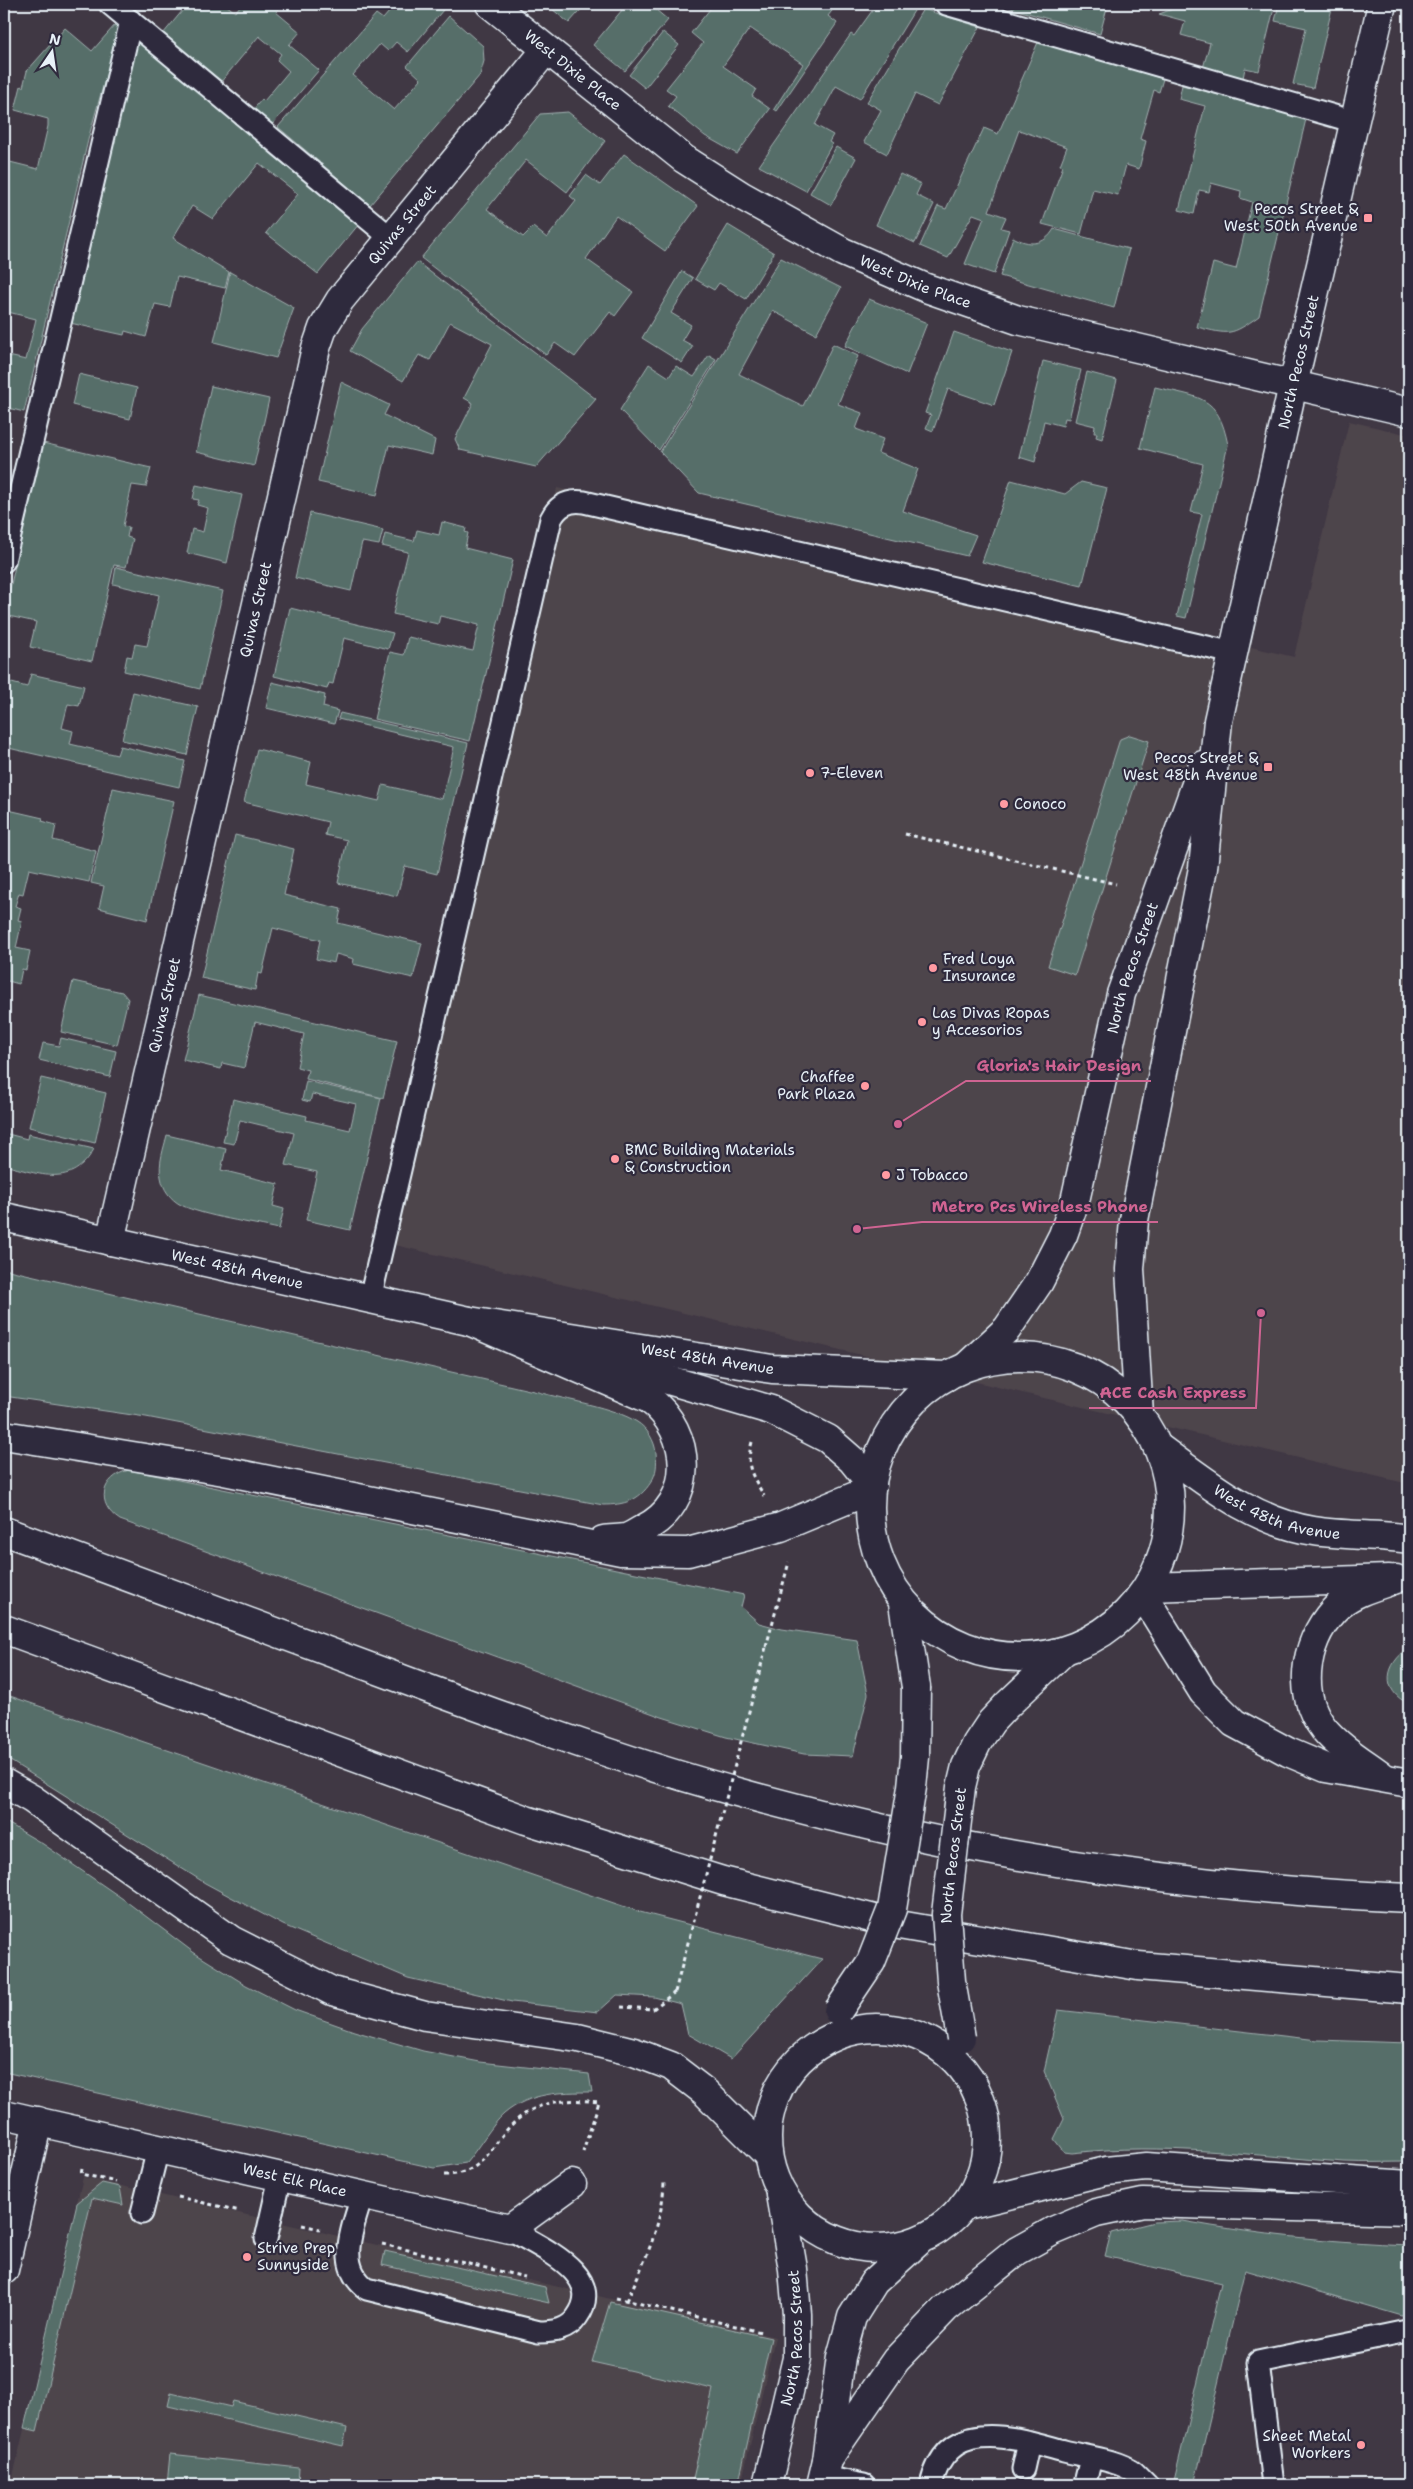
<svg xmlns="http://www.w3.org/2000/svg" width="1413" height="2489" viewBox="0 0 1413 2489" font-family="'Shantell Sans',sans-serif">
<rect width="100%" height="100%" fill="#403844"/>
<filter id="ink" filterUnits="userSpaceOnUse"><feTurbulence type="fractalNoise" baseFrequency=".02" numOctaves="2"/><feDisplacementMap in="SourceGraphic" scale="10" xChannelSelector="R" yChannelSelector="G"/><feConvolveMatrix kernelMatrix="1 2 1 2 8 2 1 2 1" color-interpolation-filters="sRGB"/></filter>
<g filter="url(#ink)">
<!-- built -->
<g fill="#4e454c">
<path d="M1349 421 1409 435V1484L391 1244 557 488 1294 657Z"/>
<path d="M83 2177 775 2337 741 2485H11Z"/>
</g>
<!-- green -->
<g fill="#576e69" stroke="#a0b0b0">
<path d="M188 4H225L235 12 242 4H282L276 12 300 32 289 45 319 70 271 126 252 111 262 99 264 101 289 71 277 60 281 54 259 36 220 83 163 34Z"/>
<path d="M396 4H436L443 10 408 52 396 42 388 51 380 44 353 75 394 110 421 79 407 66 449 16 483 46 484 61 480 75 370 205 278 127 376 14 383 19Z"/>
<path d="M546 4H586L569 23Z"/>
<path d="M627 4H649L668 20 625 71 593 45Z"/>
<path d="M714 4H837L828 16 837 23 777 111 774 109 803 64 750 28 723 66 756 89 752 96 770 109 737 154 705 136 668 106 676 96 666 89 703 43 691 33Z"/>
<path d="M877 4H910L917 6 860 99 836 86 815 125 833 135 829 142 832 144 806 191 759 166 851 34 854 36Z"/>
<path d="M997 4H1108L1100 34Z"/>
<path d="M1187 4H1275L1259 71 1245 68 1243 78 1203 68 1210 43 1181 35 1185 21 1159 14Z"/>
<path d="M1279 4H1333L1313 88 1293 84 1306 28 1275 21Z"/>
<path d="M923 9 980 27 938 105 915 94 887 154 864 142 881 110 867 102Z"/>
<path d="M115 25 120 26 89 136 24 412 4 407V355L26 360 36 319 4 311V171L6 161 38 169 48 126V119L15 110 21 86 23 87 27 71 65 28 92 51Z"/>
<path d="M663 32 679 45 645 88 629 75Z"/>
<path d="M137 36 359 224 318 274 266 233 298 194 259 163 213 219 192 206 173 238 229 272 225 288 177 277 170 307 155 304 146 337 125 331 124 335 70 323Z"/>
<path d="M1039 40 1163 79 1159 92 1154 90 1140 139 1146 141 1139 169 1126 165 1118 195 1093 189 1081 234 1042 224 1063 166 1060 165 1067 147 1019 130 989 211 1006 217 1001 228 1009 230 994 274 965 264 984 218 973 214 948 258 920 246 938 206 946 209 984 128 998 134Z"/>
<path d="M1182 85 1306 119 1259 316C1231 336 1230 335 1197 327L1213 263 1236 269 1252 202 1240 198 1241 191 1211 183 1209 192 1199 190 1194 214 1179 210 1205 106 1179 99Z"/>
<path d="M568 112 605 141 567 192 526 160 487 209 523 237 533 227 547 238 576 201 570 196 586 175 600 185 624 154 698 206 665 251 616 216 586 259 633 292 615 316 610 312 575 357 555 343 546 355 421 258 540 114Z"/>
<path d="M836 147 856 158 831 205 810 193Z"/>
<path d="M900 174 921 184 916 195 934 204 915 243 876 225Z"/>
<path d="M728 225 774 253 746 299 719 283 714 290 695 279Z"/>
<path d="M1054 229 1129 249 1114 308 1000 276 1013 237C1029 246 1044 246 1054 229Z"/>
<path d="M781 258 841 288 816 334 773 311 739 374 803 406 833 344 858 356 838 404 862 413 856 429 883 439 878 453 918 469 903 511 976 535 967 556 699 493 660 452Z"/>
<path d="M417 262 596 399 536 467 460 450 455 439 473 403 464 398 492 344 450 322 430 360 419 355 403 381 350 351 362 329Z"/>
<path d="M682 271 693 278 671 313 691 325 682 340 693 346 682 363 642 338Z"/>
<path d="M230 272 294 308 276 358 214 342Z"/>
<path d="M869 299 927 323 907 374 845 346Z"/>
<path d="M954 332 1012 352 994 405 948 389 933 431 926 428 931 415 925 413Z"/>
<path d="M709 355 716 359 659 450 620 410 649 364 669 377 676 366 694 377Z"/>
<path d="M1043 361 1081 370 1069 419 1065 418 1063 426 1044 421 1035 462 1019 457Z"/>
<path d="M1087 372 1117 380 1102 439 1096 437 1097 433H1094L1095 426 1075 421Z"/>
<path d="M79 374 137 388 130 419 72 405Z"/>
<path d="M341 382 389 405 384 415 435 440 432 455 389 445 377 495 318 482Z"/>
<path d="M211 386 269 399 254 466 196 452Z"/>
<path d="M1155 387C1200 398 1218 394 1228 445L1186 618 1177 616 1202 514 1191 512 1203 464 1140 448Z"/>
<path d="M43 443 151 468 146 487 132 485 123 526 129 527 127 537 133 539 126 567 114 565 92 661 30 647 36 622 4 615Z"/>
<path d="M1011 480 1065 494 1081 482 1107 488 1082 586 982 562Z"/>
<path d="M196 485 242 495 227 563 187 553 192 529 203 532 208 508 197 505 199 500 193 499Z"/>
<path d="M310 513 383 530 379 545 362 542 351 591 295 578Z"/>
<path d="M442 522 466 528 465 532 468 533 465 548 513 560 470 741 374 719 390 652 404 655 408 637 473 651 479 625 440 616 438 624 393 614 408 552 382 546 385 534 414 541 417 530 439 535Z"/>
<path d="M116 567 223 591 200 689 124 671 127 656 132 657 135 644 147 646 159 595 113 584Z"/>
<path d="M290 608 393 633 388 649 344 638 333 684 329 683 327 689 274 676Z"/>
<path d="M31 674 84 686 79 706 68 704 62 728 73 731 70 744 117 755 120 746 185 761 179 787 4 747V681L27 687Z"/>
<path d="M272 682 325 695 323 707 338 711 334 724 266 708Z"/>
<path d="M133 692 198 707 187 755 122 740Z"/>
<path d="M340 713 468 743 437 874 405 866 397 896 338 883 347 840 325 835 328 822 244 802 257 749 311 762 306 784 379 801 383 785 442 799 454 747 338 719Z"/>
<path d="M1130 735 1149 741 1075 975 1048 966 1120 739Z"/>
<path d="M113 788 174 801 147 920 99 908 104 886 91 883Z"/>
<path d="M4 809 43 818 42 821 56 825 53 840 96 851 89 882 29 869 23 894 19 893 15 906 21 908 18 920 22 921 16 948 30 951 26 970 22 969 19 984 4 980Z"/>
<path d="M235 835 294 849 284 895 341 909 338 923 422 943 413 978 353 964 354 959 336 954 334 963 316 959 320 940 273 928 262 974 258 973 255 990 201 978Z"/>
<path d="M73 981 122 992 128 999 117 1045 61 1032Z"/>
<path d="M199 995 397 1041 383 1098 306 1079 308 1070 297 1067 304 1034 255 1022 244 1068 222 1063 221 1069 183 1060Z"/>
<path d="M61 1038 116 1051 110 1077 39 1060 43 1043 59 1046Z"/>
<path d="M41 1078 106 1093 95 1143 29 1127Z"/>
<path d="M306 1081 381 1098 350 1230 306 1220 317 1172 286 1165 294 1133 240 1120 234 1144 223 1142 233 1099 307 1116 306 1120 350 1130 356 1104 312 1094 310 1102 302 1100Z"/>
<path d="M4 1133 27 1139 28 1134 94 1149C72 1189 40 1174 4 1165Z"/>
<path d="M167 1135 226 1149 221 1170 278 1184 273 1206 284 1209 279 1229C253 1223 203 1216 181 1205 170 1199 163 1189 161 1177 158 1163 164 1148 167 1135Z"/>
<path d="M4 1269 538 1392C566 1400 613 1407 637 1422 647 1428 655 1441 656 1453 657 1463 657 1473 651 1482 639 1501 624 1505 603 1505L146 1417 4 1396Z"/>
<path d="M129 1470 744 1595 741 1607 759 1623 782 1629 857 1640 868 1694 853 1756 804 1754 726 1737 662 1717 120 1520C95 1504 101 1477 129 1470Z"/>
<path d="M1409 1648V1704C1380 1690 1385 1664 1409 1648Z"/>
<path d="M4 1694 640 1912 822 1959 731 2059 688 2034 681 2004 654 1997 617 1995 598 2012 512 2002 408 1978 283 1925 205 1883 4 1757Z"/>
<path d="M4 1821 43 1844 123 1899 193 1952 246 1985 295 2010 354 2031 423 2051 480 2062 589 2074 592 2092C561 2092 530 2092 504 2114 493 2123 477 2150 466 2163L434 2168 4 2072Z"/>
<path d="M1058 2010 1318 2040 1409 2043V2162C1388 2162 1366 2163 1345 2162 1254 2156 1163 2142 1072 2153L1064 2152 1054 2139 1064 2119 1044 2071Z"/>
<path d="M102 2183 120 2187 123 2205 92 2198 37 2431 24 2428 77 2203Z"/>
<path d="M1183 2221C1258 2235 1333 2242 1409 2245V2318L1245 2270 1194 2485H1173L1221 2283 1105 2256 1111 2233 1154 2222Z"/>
<path d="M385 2251 545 2287 549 2303 382 2265Z"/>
<path d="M610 2302 771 2338 738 2485 692 2483 713 2389 592 2362Z"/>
<path d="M171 2393 231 2407 233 2401 347 2428 343 2446 168 2406Z"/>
<path d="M170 2454 299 2468 298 2485H167Z"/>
</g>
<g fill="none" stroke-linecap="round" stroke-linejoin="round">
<!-- lane casing -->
<g stroke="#e8f1f8" stroke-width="25">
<g id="lane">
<path d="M110 4 391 238"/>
<path d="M946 4 1355 122"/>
<path d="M4 561 131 21"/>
<path d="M370 1299 551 519C558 505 569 500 584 502L1233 653"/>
<path d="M362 2196C353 2228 335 2265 367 2289L539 2332C554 2332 568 2330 577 2317 608 2274 538 2247 510 2229"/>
<path d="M142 2213 158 2149"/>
<path d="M266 2239 280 2177"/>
<path d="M1023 2469 1029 2442"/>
<path d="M823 2477 864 2485"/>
<path d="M1085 2483 1091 2458"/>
<path d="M931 2485C948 2414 1015 2438 1064 2451 1083 2456 1119 2460 1134 2472 1138 2476 1143 2481 1147 2485"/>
<path d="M1273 2485 1258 2362 1407 2331"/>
</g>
</g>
<!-- street casing -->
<g stroke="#e8f1f8" stroke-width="31">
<g id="street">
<path id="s1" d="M490 4 684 159 742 196 843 252 926 288 1018 320 1409 412"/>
<path id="s2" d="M110 1241 316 348 323 328 340 300 546 50"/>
<path id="s3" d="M4 2114 510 2229 572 2184"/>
<path d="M4 2270 38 2121"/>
</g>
</g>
<!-- secondary casing -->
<g stroke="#e8f1f8" stroke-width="31">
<g id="secondary">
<path id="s4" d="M4 1217 469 1321 772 1369 947 1376"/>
<path d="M576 1353 771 1410 828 1439 852 1460 872 1485"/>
<circle cx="1020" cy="1507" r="150"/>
<path id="s5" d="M968 1365 1007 1329 1039 1282 1063 1235 1075 1201 1121 994 1203 765"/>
<path id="s6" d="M1139 1415 1130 1269 1134 1220 1203 868 1218 721 1293 385 1382 4"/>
<path id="s7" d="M1158 1447C1206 1482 1253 1522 1314 1531 1346 1536 1378 1534 1409 1539"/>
<path d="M1148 1587 1389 1579"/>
<path d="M903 1603 916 1687"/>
<path d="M1007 1705 1063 1652"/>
<circle cx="877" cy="2138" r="110"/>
<path id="s8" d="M767 2485 797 2358V2314L793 2269 780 2194"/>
<path d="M821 2485 827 2460 841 2357 852 2317 874 2282 918 2242"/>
</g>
</g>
<!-- highway casing -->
<g stroke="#e8f1f8" stroke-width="31">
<g id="highway">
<path d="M469 1321 649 1399C693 1432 697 1503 643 1529 638 1532 632 1536 626 1538 618 1539 610 1539 603 1540"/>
<path d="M4 1435 224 1471 621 1551 688 1552 781 1527 870 1490"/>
<path d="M4 1531C149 1584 293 1639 437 1692 538 1729 640 1766 744 1794 961 1854 1184 1888 1409 1898"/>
<path d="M1143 1595 1203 1692 1234 1723 1288 1752 1326 1768 1409 1783"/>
<path d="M4 1629 526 1820 723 1881 899 1925 1138 1966 1409 1989"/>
<path d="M1381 1775C1362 1761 1340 1748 1324 1729 1294 1691 1306 1635 1340 1604 1356 1591 1377 1586 1396 1579"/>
<path d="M4 1783 32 1799 231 1940 332 1991 425 2016 578 2038 634 2052 671 2066 705 2092 768 2155"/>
<path d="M963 2206 1106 2171 1146 2167 1409 2185"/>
<path d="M827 2460 896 2360 946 2308 1017 2251 1053 2231 1096 2213 1143 2203 1409 2210"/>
</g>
</g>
<!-- path -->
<g stroke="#e8f1f8" stroke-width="3" stroke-dasharray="4 4" stroke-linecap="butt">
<path d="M905 834 1116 884"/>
<path d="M752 1442C745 1468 752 1474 764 1496"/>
<path d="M766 1647 789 1562"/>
<path d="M621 2007 653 2009 675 1992"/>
<path d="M82 2169 81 2174 116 2182"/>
<path d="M444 2175C487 2175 490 2142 518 2119 542 2099 570 2099 599 2102L583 2152"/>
<path d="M178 2197 240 2211"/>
<path d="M302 2225 320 2229"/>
<path d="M382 2244 525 2277"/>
<path d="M616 2298 761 2332"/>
<path d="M627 2301C644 2261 663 2225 664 2181"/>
</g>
<!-- lane -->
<use href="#lane" stroke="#2f2a3d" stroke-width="21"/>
<!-- street -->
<use href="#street" stroke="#2f2a3d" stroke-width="28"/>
<!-- secondary -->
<use href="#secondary" stroke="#2f2a3d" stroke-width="28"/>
<!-- highway -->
<use href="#highway" stroke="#2f2a3d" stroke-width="28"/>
<!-- secondary-bridge casing -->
<g stroke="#e8f1f8" stroke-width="31" stroke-linecap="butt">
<g id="secondary-bridge">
<path d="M838 2011 871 1962 892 1909 912 1787 915 1757 916 1687"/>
<path id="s9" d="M961 2038 951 1981 946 1914 961 1787 966 1766 977 1743 991 1722 1007 1705"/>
</g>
</g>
<!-- path-bridge -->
<path stroke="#e8f1f8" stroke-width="3" stroke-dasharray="4 4" stroke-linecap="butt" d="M675 1992 766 1647"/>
<!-- secondary-bridge -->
<use href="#secondary-bridge" stroke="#2f2a3d" stroke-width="28"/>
</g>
</g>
<!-- markers -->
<g fill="#ff9aa2" stroke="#2f2a3d" stroke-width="2">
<rect x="1363" y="213" width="10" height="10" rx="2.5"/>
<rect x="1263" y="762" width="10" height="10" rx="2.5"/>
<circle cx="810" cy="773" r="5"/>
<circle cx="1004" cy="804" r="5"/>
<circle cx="933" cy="968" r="5"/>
<circle cx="922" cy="1022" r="5"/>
<circle cx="865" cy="1086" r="5"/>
<circle cx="615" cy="1159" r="5"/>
<circle cx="886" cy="1175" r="5"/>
<circle cx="247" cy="2257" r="5"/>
<circle cx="1361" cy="2445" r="5"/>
</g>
<g text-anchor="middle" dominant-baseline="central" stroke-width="4.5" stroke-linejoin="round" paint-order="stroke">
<!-- street labels -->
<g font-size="15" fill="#e8f1f8" stroke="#2f2a3d">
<text stroke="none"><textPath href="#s1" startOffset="106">West Dixie Place</textPath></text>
<text stroke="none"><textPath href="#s2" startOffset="1068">Quivas Street</textPath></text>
<text stroke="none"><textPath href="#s1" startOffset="511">West Dixie Place</textPath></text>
<text stroke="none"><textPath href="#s6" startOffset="1070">North Pecos Street</textPath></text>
<text stroke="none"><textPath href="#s2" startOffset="648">Quivas Street</textPath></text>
<text stroke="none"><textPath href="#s5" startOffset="439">North Pecos Street</textPath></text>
<text stroke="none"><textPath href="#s2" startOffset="242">Quivas Street</textPath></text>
<text stroke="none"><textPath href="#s4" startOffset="239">West 48th Avenue</textPath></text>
<text stroke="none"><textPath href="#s4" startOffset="718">West 48th Avenue</textPath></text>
<text stroke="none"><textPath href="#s7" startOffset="138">West 48th Avenue</textPath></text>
<text stroke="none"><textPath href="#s9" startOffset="184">North Pecos Street</textPath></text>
<text stroke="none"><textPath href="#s3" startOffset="298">West Elk Place</textPath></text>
<text stroke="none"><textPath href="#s8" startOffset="150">North Pecos Street</textPath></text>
</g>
<!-- poi labels -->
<g font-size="15" fill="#e8f1f8" stroke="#2f2a3d" text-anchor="start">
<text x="1358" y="209" text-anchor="end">Pecos Street &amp;<tspan x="1358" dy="17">West 50th Avenue</tspan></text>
<text x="1258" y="758" text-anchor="end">Pecos Street &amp;<tspan x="1258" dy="17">West 48th Avenue</tspan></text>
<text x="820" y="773">7-Eleven</text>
<text x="1014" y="804">Conoco</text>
<text x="943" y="959">Fred Loya<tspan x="943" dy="17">Insurance</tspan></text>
<text x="932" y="1013">Las Divas Ropas<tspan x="932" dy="17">y Accesorios</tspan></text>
<text x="855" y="1077" text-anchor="end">Chaffee<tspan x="855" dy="17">Park Plaza</tspan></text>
<text x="625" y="1150">BMC Building Materials<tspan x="625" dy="17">&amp; Construction</tspan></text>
<text x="896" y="1175">J Tobacco</text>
<text x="257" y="2248">Strive Prep<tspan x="257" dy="17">Sunnyside</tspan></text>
<text x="1351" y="2436" text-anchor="end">Sheet Metal<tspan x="1351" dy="17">Workers</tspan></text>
</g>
</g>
<!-- callouts -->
<path fill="none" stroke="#cf6492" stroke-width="2" d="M898 1124L966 1081H1151M857 1229L922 1222H1158M1261 1313L1256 1408H1089"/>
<g fill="#cf6492" stroke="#2f2a3d" stroke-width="2">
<circle cx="898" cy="1124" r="5"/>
<circle cx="857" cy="1229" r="5"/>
<circle cx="1261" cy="1313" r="5"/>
</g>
<g font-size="16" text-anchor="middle" font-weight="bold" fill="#cf6492" stroke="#2f2a3d" stroke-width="4.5" stroke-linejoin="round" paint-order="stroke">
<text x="1059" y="1071">Gloria's Hair Design</text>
<text x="1040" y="1212">Metro Pcs Wireless Phone</text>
<text x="1173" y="1398">ACE Cash Express</text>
</g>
<!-- margin -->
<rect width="1413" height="2489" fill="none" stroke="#2f2a3d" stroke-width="20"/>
<rect x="10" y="10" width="1393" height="2469" fill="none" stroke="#e8f1f8" stroke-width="2" filter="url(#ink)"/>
<!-- north arrow -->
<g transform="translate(52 52) rotate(13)" stroke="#2f2a3d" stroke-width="4" paint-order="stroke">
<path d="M0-4L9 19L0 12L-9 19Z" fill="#e8f1f8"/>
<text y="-8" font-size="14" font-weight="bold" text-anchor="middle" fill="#e8f1f8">N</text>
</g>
</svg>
